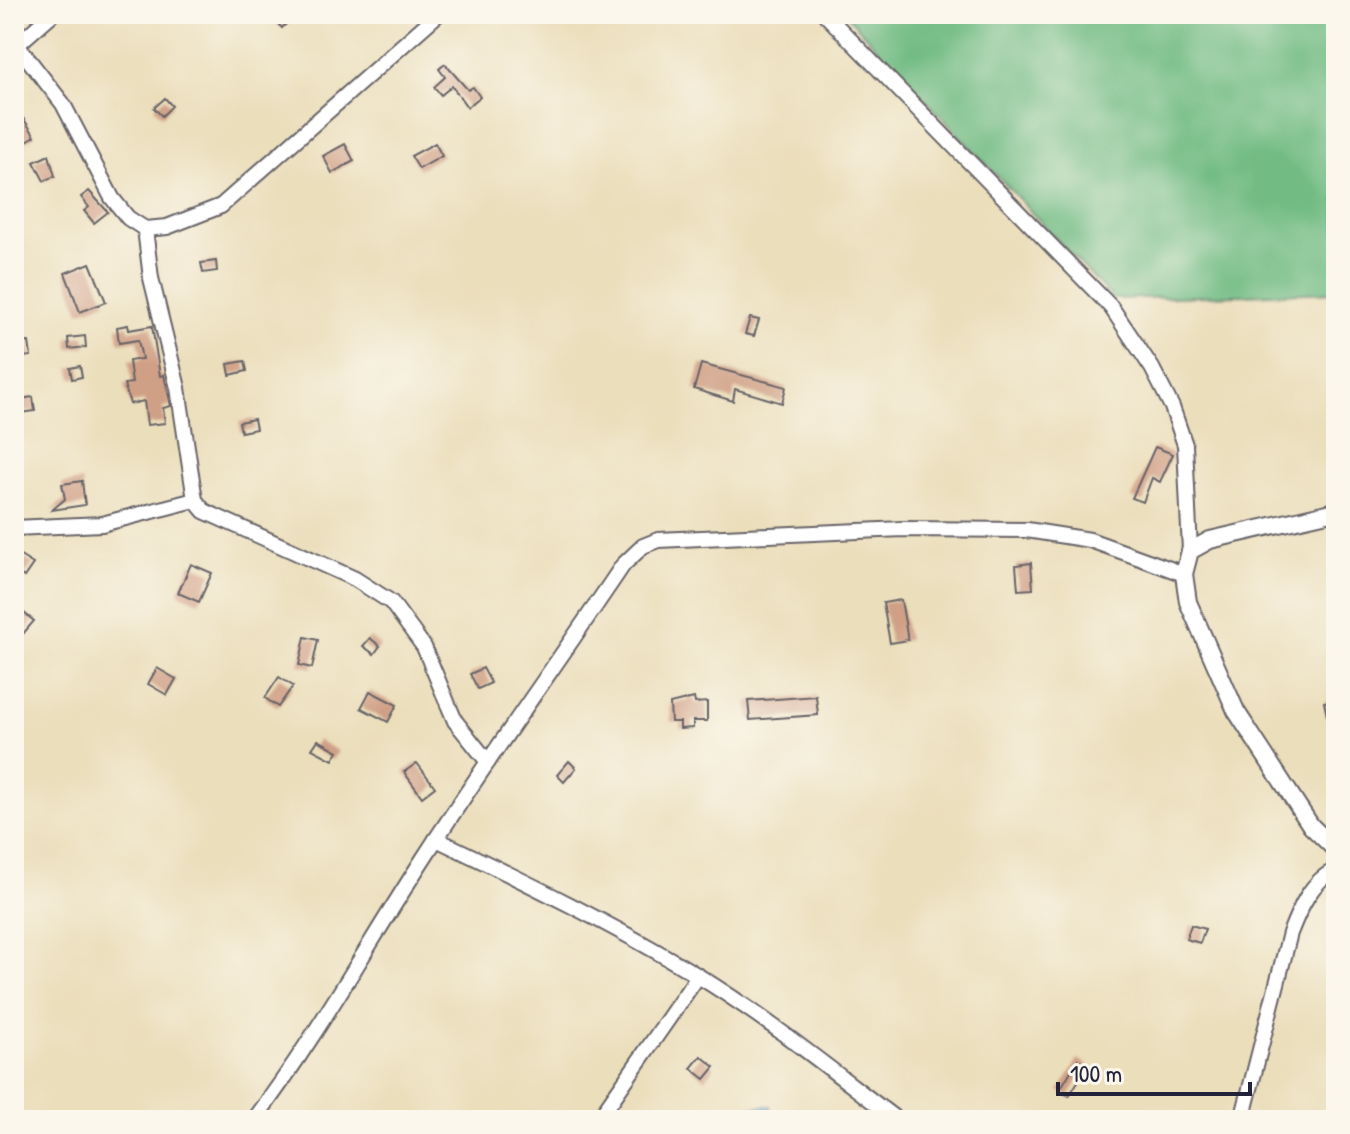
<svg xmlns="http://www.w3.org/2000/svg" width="1350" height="1134" viewBox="0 0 1350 1134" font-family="'Patrick Hand',sans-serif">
<rect width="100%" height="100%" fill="#fbf7ec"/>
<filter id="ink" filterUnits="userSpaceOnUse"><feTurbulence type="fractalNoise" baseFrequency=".0125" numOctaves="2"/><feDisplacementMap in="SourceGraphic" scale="16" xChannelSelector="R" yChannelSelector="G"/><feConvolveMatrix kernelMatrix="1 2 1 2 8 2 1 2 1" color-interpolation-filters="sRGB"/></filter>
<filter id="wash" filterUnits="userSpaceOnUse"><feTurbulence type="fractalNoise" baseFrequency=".006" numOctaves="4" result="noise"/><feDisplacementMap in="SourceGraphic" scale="32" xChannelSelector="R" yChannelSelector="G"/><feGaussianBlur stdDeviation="1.8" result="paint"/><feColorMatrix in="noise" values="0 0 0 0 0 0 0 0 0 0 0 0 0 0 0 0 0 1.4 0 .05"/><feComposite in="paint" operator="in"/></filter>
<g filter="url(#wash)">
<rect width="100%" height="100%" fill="#ebdebb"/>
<!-- forest -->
<path fill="#72bc84" stroke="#4a6f60" stroke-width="2" d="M845 14H1336V292L1113 299Z"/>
<!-- water -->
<path fill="#68b5e2" stroke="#456c8e" stroke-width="2" d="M771 1106 770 1120H724L742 1108Z"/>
<g id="blocks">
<!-- building -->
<g fill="#d0a086">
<path d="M268 14H296L282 28Z"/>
<path d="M445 64 468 90 473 87 480 97 467 107 452 86 441 95 434 87 445 77 439 69Z"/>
<path d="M165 98 172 106 162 116 154 108Z"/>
<path d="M23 118 35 136 27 141 15 123Z"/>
<path d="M435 143 442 156 419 169 411 156Z"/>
<path d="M345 144 354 161 332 173 323 156Z"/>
<path d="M49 155 55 176 44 181 34 162Z"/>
<path d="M89 191 108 212 94 223 84 211 89 207 81 197Z"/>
<path d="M216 261 217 271 203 273 201 263Z"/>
<path d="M90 263 106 302 80 312 65 273Z"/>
<path d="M750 318 759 320 754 336 745 334Z"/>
<path d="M128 325 129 330 152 326 160 376 164 375 171 406 163 408 165 423 147 425 144 401 130 404 124 384 132 383 129 361 142 359 138 340 119 343 117 327Z"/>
<path d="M85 336 86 347 69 349 68 338Z"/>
<path d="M29 342 31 356 15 358 14 343Z"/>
<path d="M245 361 247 371 230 375 228 364Z"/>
<path d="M701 364 786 387 782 403 735 389 733 401 694 389Z"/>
<path d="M80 366 82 377 72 379 70 368Z"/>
<path d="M33 397 35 411 14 414V400Z"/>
<path d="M254 419 256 429 241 432 239 422Z"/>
<path d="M1155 447 1173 454 1160 482 1152 478 1143 502 1132 498Z"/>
<path d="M82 481 85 505 52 510 65 499 62 484Z"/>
<path d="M14 552 33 564 24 577 14 570Z"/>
<path d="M1031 563 1033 589 1018 590 1016 565Z"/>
<path d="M191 564 212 573 199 602 178 593Z"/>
<path d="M901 600 908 640 890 643 883 603Z"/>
<path d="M14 605 34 621 22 635 14 628Z"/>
<path d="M305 637 318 640 312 668 299 665Z"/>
<path d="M370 638 380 646 374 654 363 646Z"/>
<path d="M157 668 176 679 167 695 148 684Z"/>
<path d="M483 668 491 683 478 689 470 674Z"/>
<path d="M279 677 293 686 278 707 265 698Z"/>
<path d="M370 691 397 705 388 722 361 708Z"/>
<path d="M816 696 818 715 750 720 748 701Z"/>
<path d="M694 698 695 703 707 702V721H693V728L680 729V722H671L670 704Z"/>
<path d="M1336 700V714L1327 716 1324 702Z"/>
<path d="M318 740 338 751 333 760 312 749Z"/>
<path d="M569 761 576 768 564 782 557 775Z"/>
<path d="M417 763 435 787 422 797 404 772Z"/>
<path d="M1191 925 1205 929 1200 943 1186 939Z"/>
<path d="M701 1056 715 1067 705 1079 691 1068Z"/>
<path d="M1078 1059 1088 1065 1069 1096 1059 1091Z"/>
</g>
</g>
</g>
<g filter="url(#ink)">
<use href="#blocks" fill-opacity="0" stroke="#686468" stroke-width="2"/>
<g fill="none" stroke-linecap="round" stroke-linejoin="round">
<!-- minor casing -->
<g stroke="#686468" stroke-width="18">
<g id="minor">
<path d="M825 14 1111 307 1152 368 1172 407 1185 445 1190 551"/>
<path d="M14 41 63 104 112 198 128 218 145 229 167 227 221 206 438 14"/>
<path d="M18 44 52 14"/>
<path d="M145 229 151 278 178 388 195 500 204 511 355 579 391 602 424 647 455 721 488 762"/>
<path d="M14 528 102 524 195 500"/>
<path d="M436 839C524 881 612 924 695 974 766 1017 831 1070 897 1120"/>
<path d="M254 1120C317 1036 368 944 425 856 489 757 558 662 623 565L643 546 658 540 903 529 1027 530 1090 540 1184 574"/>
<path d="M598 1120 698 976"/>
<path d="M1242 1120 1290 933C1299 910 1311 880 1336 870"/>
</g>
</g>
<!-- tertiary casing -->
<g stroke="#686468" stroke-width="20">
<path id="tertiary" d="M1336 511 1210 540 1190 551 1184 574 1188 602 1236 711 1311 826 1336 850"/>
</g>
<!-- minor -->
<use href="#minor" stroke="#fff" stroke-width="14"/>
<!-- tertiary -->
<use href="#tertiary" stroke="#fff" stroke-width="16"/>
</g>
</g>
<!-- margin -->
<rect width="1350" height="1134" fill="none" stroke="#fbf7ec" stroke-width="48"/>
<!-- scale -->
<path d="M1058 1082v12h192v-12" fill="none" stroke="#22223b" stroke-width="4"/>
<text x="1070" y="1082" font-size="24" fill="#22223b" stroke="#fbf7ec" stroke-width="6" paint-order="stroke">100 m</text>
</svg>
